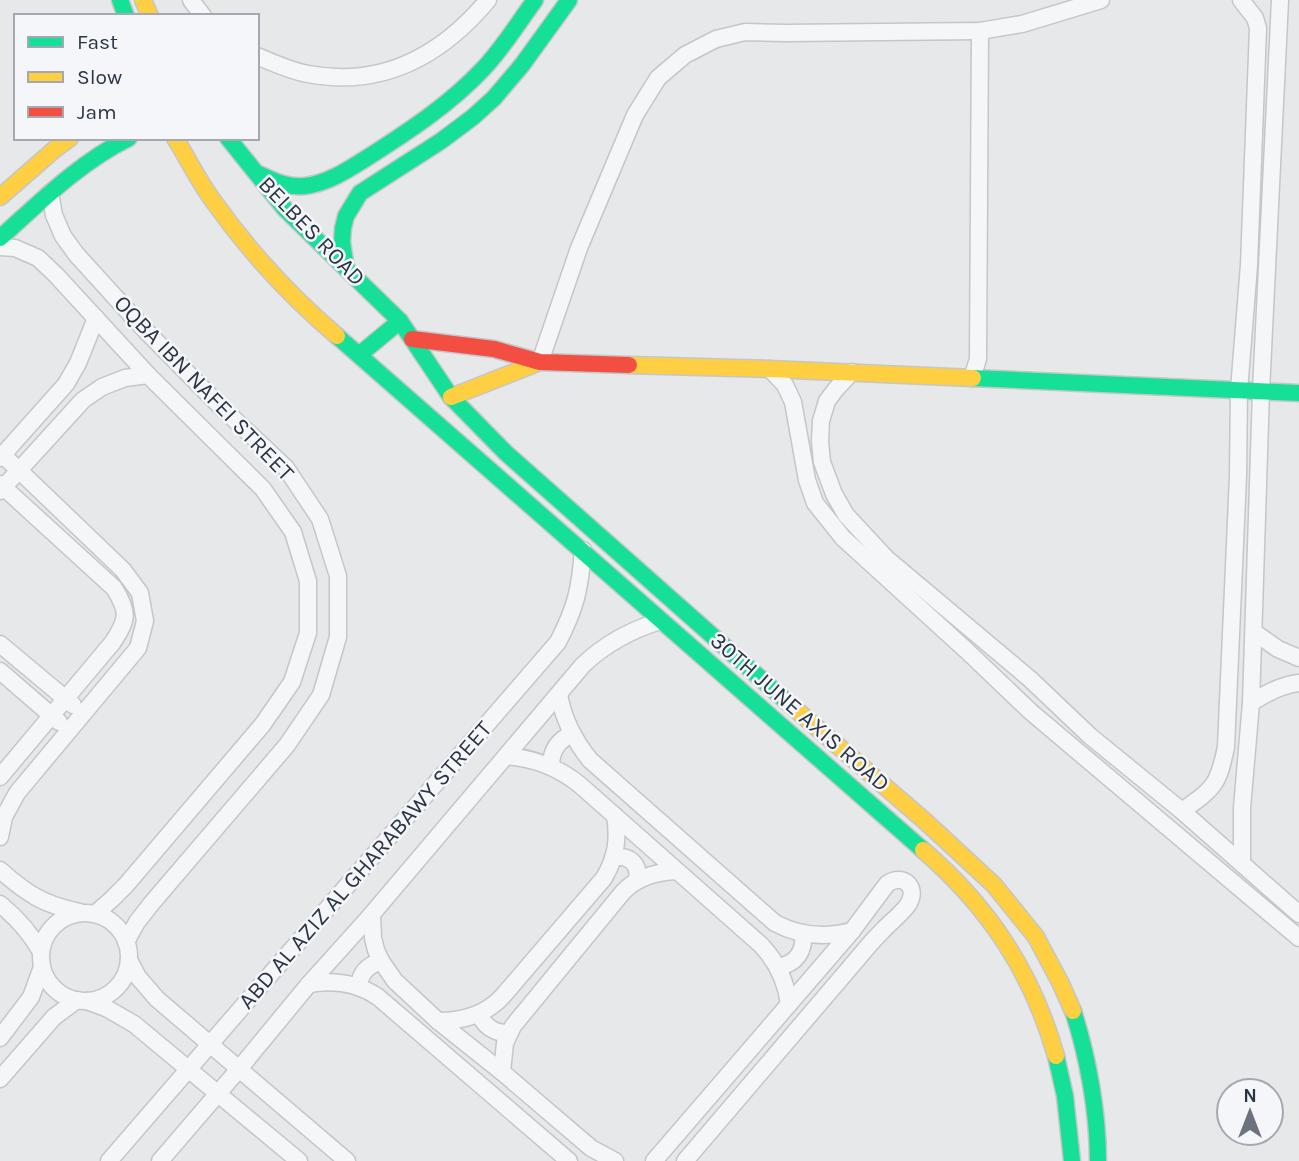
<svg xmlns="http://www.w3.org/2000/svg" width="1299" height="1161" viewBox="0 0 1299 1161" font-family="Karla,sans-serif">
<rect width="100%" height="100%" fill="#e6e8ea"/>
<g fill="none" stroke-linecap="round" stroke-linejoin="round">
<!-- street casing -->
<g stroke="#c4c6c8" stroke-width="19">
<g id="street">
<path d="M191 0 203 16"/>
<path d="M257 56C273 63 291 71 308 74 382 88 441 56 488 0"/>
<path d="M50 193 54 215 63 236 76 254 145 330 217 403 286 468 320 519 338 576V637L321 695 287 745 151 904 137 922 126 942"/>
<path d="M0 247 15 248 38 258 56 275 148 375 263 489 293 532 308 581V633L292 682 263 724 126 885 111 900 95 914"/>
<path d="M540 362 579 248 635 115 658 78 685 55 716 39 745 32 786 33 980 31 1022 24 1101 0"/>
<path d="M770 369 785 385 793 402 807 480 815 503 843 538 966 650 1031 712 1299 938"/>
<path d="M852 372 836 389 827 401 821 421 820 441 822 462 834 494 846 515 886 558 1030 679 1090 736 1182 811 1299 914"/>
<path d="M972 378 978 359 980 31"/>
<path d="M0 458 66 384 78 363 96 318"/>
<path d="M0 484 114 588C129 612 128 619 113 642L0 777"/>
<path d="M0 491 83 400 102 387 125 378 148 375"/>
<path d="M1254 632 1278 649 1299 658"/>
<path d="M0 644 73 705"/>
<path d="M0 671 59 722"/>
<path d="M559 694C563 719 574 740 590 760L775 923C799 936 825 938 852 931"/>
<path d="M1251 703C1266 693 1281 685 1299 683"/>
<path d="M506 756C534 758 558 767 580 785L761 945C777 962 786 980 789 1004"/>
<path d="M551 766C551 751 558 740 572 734"/>
<path d="M1182 811C1214 788 1218 786 1226 747L1238 476 1239 390 1249 265 1258 28 1255 18 1241 0"/>
<path d="M0 837 4 817 17 793 138 648 145 621 140 593 123 570 3 455"/>
<path d="M613 858C629 854 640 864 637 880"/>
<path d="M1242 864V808L1251 703 1261 391 1280 0"/>
<path d="M0 870C27 894 44 905 80 912"/>
<path d="M0 904C17 918 30 932 41 952"/>
<circle cx="85" cy="957" r="44"/>
<path d="M372 914 373 938 376 950 381 961 395 981 438 1021 502 1072 591 1148 615 1161"/>
<path d="M129 960 138 977 157 999 347 1161"/>
<path d="M778 967C796 964 805 951 803 933"/>
<path d="M309 984C333 980 357 983 378 997L569 1161"/>
<path d="M359 986C360 973 368 965 381 961"/>
<path d="M87 1001 106 1008 134 1024 299 1161"/>
<path d="M479 1014C485 1027 494 1033 508 1033"/>
<path d="M438 1021C463 1021 485 1015 502 997L604 878C616 858 619 839 615 816"/>
<path d="M0 1038 31 997 42 967"/>
<path d="M502 1072 505 1043 513 1026 623 892C637 877 656 872 676 871"/>
<path d="M0 1079 54 1017 77 1000"/>
<path d="M109 1161 558 642C576 607 580 589 583 550"/>
<path d="M160 1161 239 1069 309 984 372 914 583 665C606 643 631 630 660 621"/>
<path d="M654 1161 852 931 887 884C904 872 920 889 907 906 900 915 892 921 884 929 875 938 867 947 859 957 801 1025 743 1093 685 1161"/>
</g>
</g>
<!-- fast casing -->
<g stroke="#c4c6c8" stroke-width="19">
<g id="fast">
<path d="M120 0 126 16"/>
<path d="M228 138 285 209 400 321 451 397 506 453 786 701"/>
<path d="M259 174C274 181 288 188 305 186 330 183 352 167 373 154 412 129 451 103 483 69 503 48 518 23 535 0"/>
<path d="M0 238C40 202 80 162 129 138"/>
<path d="M346 268 342 242 343 228 346 216 360 193 441 141 473 117 494 98 522 65 569 0"/>
<path d="M337 336C533 507 727 680 923 850"/>
<path d="M359 355 400 321"/>
<path d="M973 378 1299 393"/>
<path d="M1073 1011C1088 1057 1098 1113 1098 1161"/>
<path d="M1056 1056 1065 1096 1072 1161"/>
</g>
</g>
<!-- slow casing -->
<g stroke="#c4c6c8" stroke-width="19">
<g id="slow">
<path d="M143 0 150 16"/>
<path d="M175 138C188 159 199 182 214 202 251 254 289 295 337 336"/>
<path d="M0 197 55 149 70 138"/>
<path d="M629 365 770 369 973 378"/>
<path d="M451 397 540 362"/>
<path d="M786 701 926 822 994 885 1036 937 1060 982 1073 1011"/>
<path d="M923 850C989 907 1032 972 1056 1056"/>
</g>
</g>
<!-- jam casing -->
<g stroke="#c4c6c8" stroke-width="19">
<path id="jam" d="M412 339 494 349 540 362 629 365"/>
</g>
<!-- street -->
<use href="#street" stroke="#f5f6f7" stroke-width="16"/>
<!-- fast -->
<use href="#fast" stroke="#16e098" stroke-width="16"/>
<!-- slow -->
<use href="#slow" stroke="#ffcf43" stroke-width="16"/>
<!-- jam -->
<use href="#jam" stroke="#f24e42" stroke-width="16"/>
</g>
<g text-anchor="middle" dominant-baseline="central" stroke-width="5" stroke-linejoin="round" paint-order="stroke">
<!-- street labels -->
<g font-size="23" fill="#2b3445" stroke="#f4f6f9">
<text transform="translate(312 231) rotate(46)">BELBES ROAD</text>
<text transform="translate(204 388) rotate(46)">OQBA IBN NAFEI STREET</text>
<text transform="translate(800 712) rotate(41)">30TH JUNE AXIS ROAD</text>
<text transform="translate(365 865) rotate(-49)">ABD AL AZIZ AL GHARABAWY STREET</text>
</g>
</g>
<!-- legend -->
<rect x="14" y="14" width="245" height="126" fill="#f4f6f9" stroke="#a4a8b1" stroke-width="2"/>
<rect x="28" y="37" width="35" height="10" fill="#16e098" stroke="#a4a8b1" stroke-width="2"/>
<text x="77" y="49" font-size="21" fill="#2b3445">Fast</text>
<rect x="28" y="72" width="35" height="10" fill="#ffcf43" stroke="#a4a8b1" stroke-width="2"/>
<text x="77" y="84" font-size="21" fill="#2b3445">Slow</text>
<rect x="28" y="107" width="35" height="10" fill="#f24e42" stroke="#a4a8b1" stroke-width="2"/>
<text x="77" y="119" font-size="21" fill="#2b3445">Jam</text>
<!-- north arrow -->
<g transform="translate(1250 1112)"><circle r="33" fill="#f4f6f9" stroke="#a4a8b1" stroke-width="2"/>
<path d="M0-5L12 26L0 18L-12 26Z" fill="#6c737f"/>
<text y="-10" font-size="19" font-weight="bold" text-anchor="middle" fill="#2b3445">N</text>
</g>
</svg>
